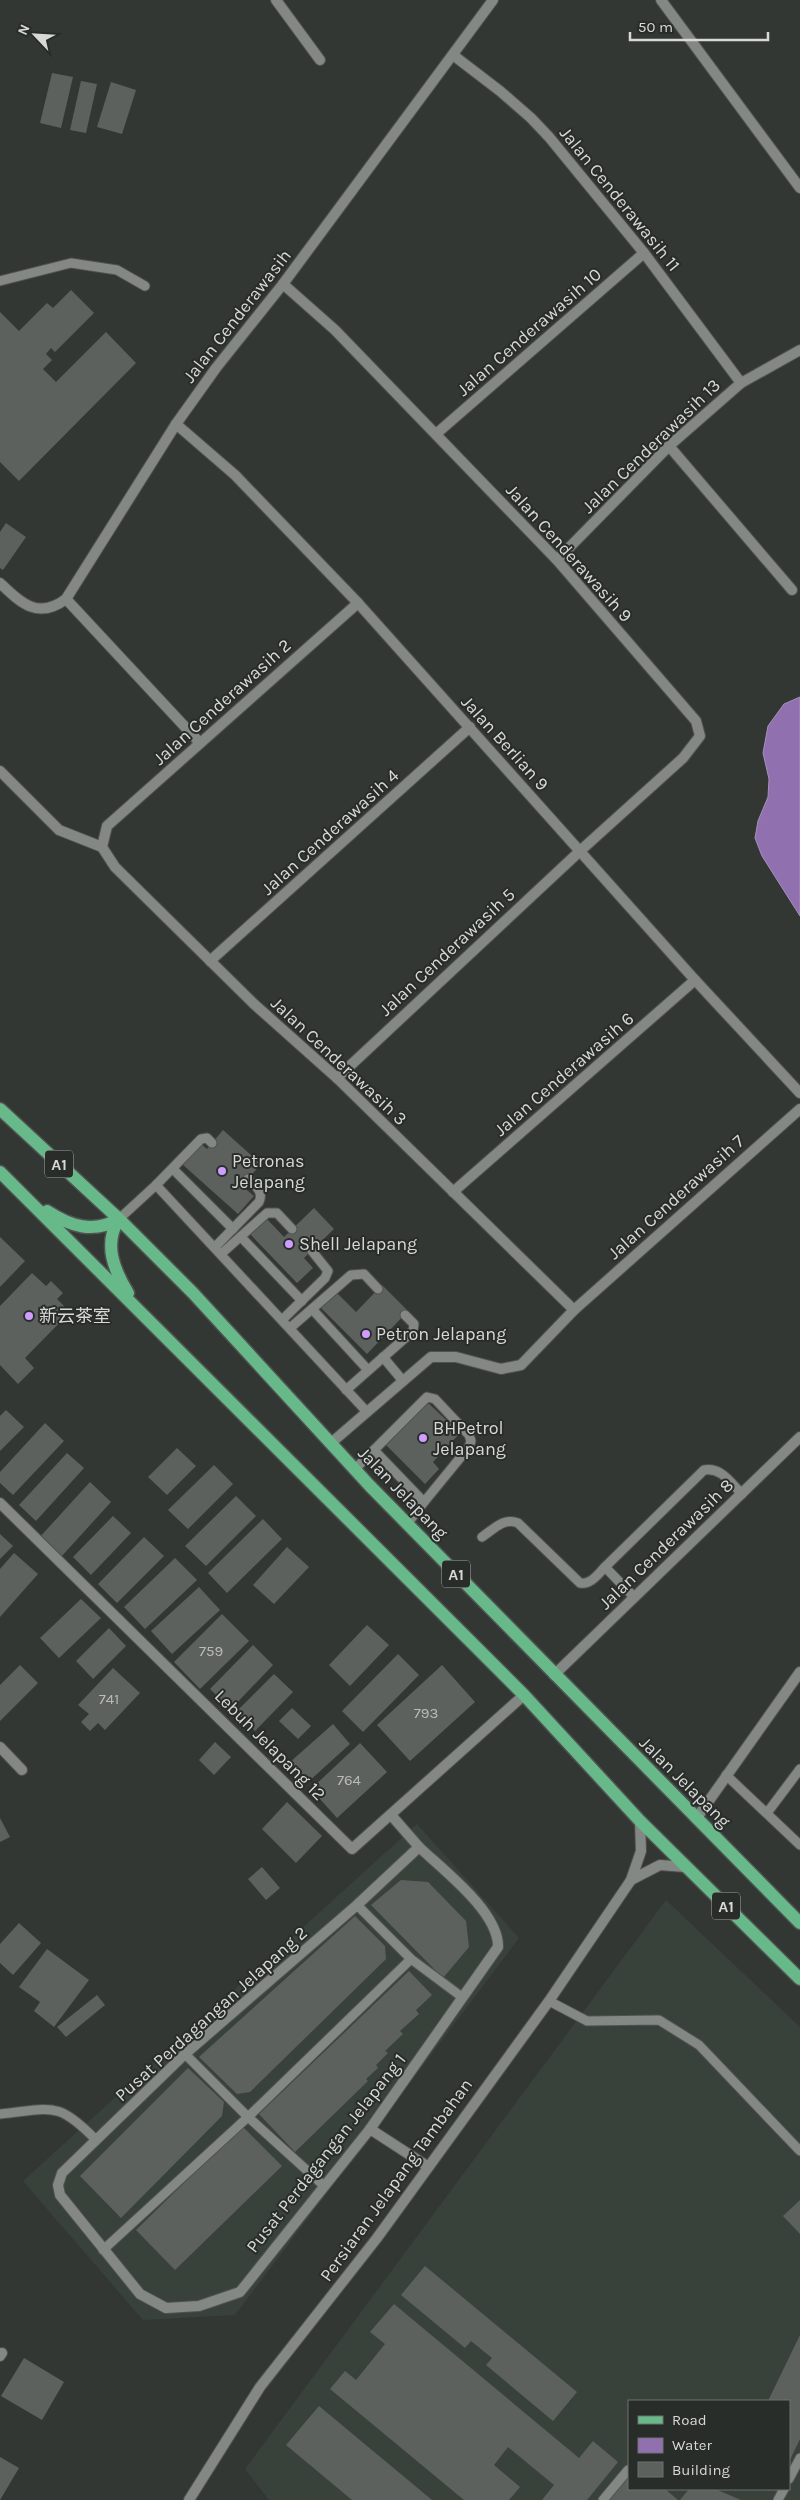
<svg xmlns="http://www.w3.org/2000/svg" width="800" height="2500" viewBox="0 0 800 2500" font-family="Karla,'Noto Sans SC',sans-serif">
<rect width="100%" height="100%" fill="#333734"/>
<!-- built -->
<g fill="#38423b" fill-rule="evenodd">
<path d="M417 1824 519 1938 235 2315 143 2320 23 2181Z"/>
<path d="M666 1900 800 2027V2500H269L245 2469ZM629 2401H789V2489H629Z"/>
</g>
<!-- water -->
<path fill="#9170b0" stroke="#a690bc" d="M800 697V916L762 856 755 838 758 821 768 797 769 779 763 753 768 726 784 704Z"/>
<!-- building -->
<g fill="#5d615e">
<path d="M52 73 73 77 61 128 40 123Z"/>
<path d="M81 81 97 84 86 133 70 130Z"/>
<path d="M111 82 136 90 122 134 97 127Z"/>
<path d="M71 290 94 313 55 352 51 348 46 354 52 360 43 369 56 382 106 332 136 363 19 481 0 462V312L19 331 47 303 53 308Z"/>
<path d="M6 523 26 537 3 570 0 568V532Z"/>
<path d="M223 1130 261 1164 242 1186 254 1196 238 1214 182 1164 200 1143 207 1149Z"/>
<path d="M314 1208 334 1229 304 1258 313 1268 297 1283 250 1234 266 1218 284 1237Z"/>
<path d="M0 1237 25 1261 0 1287Z"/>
<path d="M32 1273 46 1286 51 1281 63 1293 57 1299 70 1312 25 1358 34 1368 18 1384 0 1365V1306Z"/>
<path d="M382 1285 408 1311 367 1354 321 1308 336 1292 356 1312Z"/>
<path d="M427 1402 460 1433 433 1462 439 1469 425 1484 385 1444Z"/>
<path d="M6 1410 24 1427 0 1451V1416Z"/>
<path d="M45 1423 64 1441 13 1495 0 1483V1472Z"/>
<path d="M177 1448 196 1466 167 1495 148 1477Z"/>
<path d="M67 1453 84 1468 36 1521 19 1505Z"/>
<path d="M214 1465 233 1484 188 1529 168 1510Z"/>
<path d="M90 1482 111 1502 61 1557 39 1538Z"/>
<path d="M236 1496 256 1516 206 1566 185 1546Z"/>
<path d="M113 1516 131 1533 91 1575 73 1557Z"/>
<path d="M263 1519 282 1539 227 1593 208 1573Z"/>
<path d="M0 1534 13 1546 0 1559Z"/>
<path d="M144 1537 164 1556 117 1603 98 1584Z"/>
<path d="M287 1547 309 1567 274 1604 253 1585Z"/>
<path d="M14 1553 38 1574 0 1617V1569Z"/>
<path d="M175 1558 197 1580 145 1629 124 1607Z"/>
<path d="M199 1587 220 1610 172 1654 151 1631Z"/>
<path d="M81 1599 101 1618 59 1658 40 1638Z"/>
<path d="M222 1614 249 1641 200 1689 174 1662Z"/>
<path d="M367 1625 389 1645 350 1686 329 1665Z"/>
<path d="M109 1628 126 1646 93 1679 76 1661Z"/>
<path d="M253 1645 273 1665 231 1709 210 1689Z"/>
<path d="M398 1654 419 1675 363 1732 342 1711Z"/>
<path d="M20 1665 38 1683 0 1721V1685Z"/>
<path d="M442 1665 475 1702 410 1761 377 1725Z"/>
<path d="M113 1668 140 1693 105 1730 98 1723 90 1731 81 1722 89 1714 78 1705Z"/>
<path d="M274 1674 293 1692 255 1731 236 1712Z"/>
<path d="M292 1708 311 1726 298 1739 279 1721Z"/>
<path d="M333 1724 350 1744 307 1783 289 1763Z"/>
<path d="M215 1742 231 1757 214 1775 199 1760Z"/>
<path d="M360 1743 387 1772 337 1818 311 1789Z"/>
<path d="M287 1802 322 1836 296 1863 262 1829Z"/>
<path d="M0 1818 10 1837 0 1842Z"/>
<path d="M262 1867 280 1888 266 1900 248 1879Z"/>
<path d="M401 1880 428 1882 466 1921 469 1947 443 1978 371 1905Z"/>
<path d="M355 1916 385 1946 386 1959 250 2092 237 2094 199 2057Z"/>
<path d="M19 1923 41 1943 13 1975 0 1963V1944Z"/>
<path d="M47 1949 89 1980 54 2027 34 2011 40 2002 19 1987Z"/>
<path d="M409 1971 432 1995 416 2010 419 2014 400 2031 403 2034 385 2051 388 2053 376 2065 378 2068 366 2079 368 2081 295 2152 259 2114Z"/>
<path d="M97 1995 105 2005 66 2037 57 2027Z"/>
<path d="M188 2068 224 2102 222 2116 121 2218 80 2176Z"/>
<path d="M242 2126 282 2166 175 2270 136 2230Z"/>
<path d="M800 2200V2234L783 2216Z"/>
<path d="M425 2266 577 2392 553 2421 486 2365 492 2358 471 2341 465 2348 401 2295Z"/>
<path d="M394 2304 579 2458 593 2441 618 2462 587 2500H542L554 2485 508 2447 494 2465 520 2487 509 2500H464L330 2389 345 2371 356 2380 385 2344 370 2332Z"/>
<path d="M800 2335V2439L789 2462V2401H768Z"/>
<path d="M24 2358 64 2382 42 2420 1 2396Z"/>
<path d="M319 2406 432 2500H352L286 2445Z"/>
<path d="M0 2457 19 2468 0 2500Z"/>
<path d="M629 2474V2489H665L678 2500H608Z"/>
<path d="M689 2489H715L741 2500H680Z"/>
</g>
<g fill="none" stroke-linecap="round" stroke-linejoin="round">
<!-- service casing -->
<g stroke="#505250" stroke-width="11">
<g id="service">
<path d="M0 281 71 263 117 270 145 286"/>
<path d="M173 1169 233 1229"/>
<path d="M156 1185 201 1139 207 1138 212 1143"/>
<path d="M119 1219 156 1185 367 1412"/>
<path d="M241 1237 302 1301"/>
<path d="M215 1247 259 1202C264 1191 255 1186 248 1179"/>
<path d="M221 1254 267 1213H277L292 1229"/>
<path d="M312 1309 368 1370"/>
<path d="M282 1320 325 1278 328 1271 312 1251"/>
<path d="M290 1328 351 1275 364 1274 378 1289"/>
<path d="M383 1357 403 1381"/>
<path d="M346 1390 413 1331 414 1324 405 1315"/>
<path d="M374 1450 427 1397 435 1399 469 1435 471 1441 469 1447 424 1502"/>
<path d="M355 1469 374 1450 424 1502 407 1524"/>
<path d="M482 1537C494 1529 504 1517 518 1523L580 1583C591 1585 598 1574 605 1567"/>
<path d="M634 1597 605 1567 704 1470C721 1467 730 1482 742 1494"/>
<path d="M726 1775 800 1845"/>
<path d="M767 1813 800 1769"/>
<path d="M357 1905 411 1959 462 1997"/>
<path d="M549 2001 587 2021 659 2020 699 2045 800 2151"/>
<path d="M185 2054 248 2117 323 2185"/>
<path d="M0 2114C52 2109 57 2100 96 2140"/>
<path d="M103 2250 248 2117 411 1959"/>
<path d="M789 2479 800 2458"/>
<path d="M603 2500 628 2470"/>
<path d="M778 2500 784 2489"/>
</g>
</g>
<!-- minor casing -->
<g stroke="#505250" stroke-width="12">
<g id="minor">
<path d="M276 0 320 60"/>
<path d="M661 0 800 188"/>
<path d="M453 55 500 91 531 118 549 137 644 253 741 383"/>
<path d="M283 284 335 330 557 560 696 721 700 736 683 758 580 851 337 1078"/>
<path d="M176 424 235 475 358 603 695 980 800 1093"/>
<path d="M436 434 644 253"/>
<path d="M669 446 792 590"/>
<path d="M557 560 669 446 741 383 800 350"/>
<path d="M0 583C21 603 38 620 66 599L176 424 216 368 283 284 493 0"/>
<path d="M66 599 200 743"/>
<path d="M358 603 107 826 102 847 115 867 254 1004 337 1078 574 1310"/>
<path d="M0 771 59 830 102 847"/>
<path d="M210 961 470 727"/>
<path d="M453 1192 695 980"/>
<path d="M331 1443 431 1357H456L501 1369 521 1365 574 1310 800 1109"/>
<path d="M0 1503 352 1849 524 1695"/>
<path d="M554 1675 800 1437"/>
<path d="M0 1747 22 1770"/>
<path d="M391 1815 419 1847"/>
<path d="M696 1819 800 1672"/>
<path d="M419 1847C442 1869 499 1912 498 1947L370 2129 240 2292 199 2306 166 2308 140 2294 60 2195 58 2185 62 2173 185 2054 357 1905Z"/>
<path d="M631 1880 660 1865 685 1867"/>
<path d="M370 2129 427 2166"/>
<path d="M0 2356 2 2353"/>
<path d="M189 2500 260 2387 377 2238 549 2001 631 1880 641 1851 640 1821"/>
</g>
</g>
<!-- primary casing -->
<g stroke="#505250" stroke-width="15">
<g id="primary">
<path d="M0 1109 119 1219 193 1293 370 1486 800 1923"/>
<path d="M0 1172 470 1641 524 1695 640 1821 800 1979"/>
<path d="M47 1211C70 1226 93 1234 119 1219"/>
<path d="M119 1219C103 1244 114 1270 128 1293"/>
</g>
</g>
<!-- service -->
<use href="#service" stroke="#848885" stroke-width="9"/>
<!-- minor -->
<use href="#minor" stroke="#848885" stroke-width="10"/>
<!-- primary -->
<use href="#primary" stroke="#68b98a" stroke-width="12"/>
</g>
<!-- markers -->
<g fill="#d09dff" stroke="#292d2a" stroke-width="2">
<circle cx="222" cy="1171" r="5"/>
<circle cx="289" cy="1244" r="5"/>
<circle cx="29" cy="1316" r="5"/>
<circle cx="366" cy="1334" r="5"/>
<circle cx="423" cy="1438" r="5"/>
</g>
<g text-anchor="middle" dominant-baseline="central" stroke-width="4" stroke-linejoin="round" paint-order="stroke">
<!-- number labels -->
<g font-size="15" fill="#b8bbb9">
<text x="211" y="1651">759</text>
<text x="109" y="1699">741</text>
<text x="426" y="1713">793</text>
<text x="349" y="1780">764</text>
</g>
<!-- shield labels -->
<g fill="#292d2a" stroke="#a3a5a3" stroke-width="1">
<rect x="45" y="1150.5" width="28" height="27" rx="4"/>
<rect x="442" y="1560.5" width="28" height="27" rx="4"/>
<rect x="712" y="1892.5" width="28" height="27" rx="4"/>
</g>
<g font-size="16" font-weight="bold" fill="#d7d9d7">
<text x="59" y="1164">A1</text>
<text x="456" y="1574">A1</text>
<text x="726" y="1906">A1</text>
</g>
<!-- street labels -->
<g font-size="18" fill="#d7d9d7" stroke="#292d2a">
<text transform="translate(620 199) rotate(51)">Jalan Cenderawasih 11</text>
<text transform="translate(237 316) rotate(-52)">Jalan Cenderawasih</text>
<text transform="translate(529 332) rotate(-41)">Jalan Cenderawasih 10</text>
<text transform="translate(651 446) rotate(-44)">Jalan Cenderawasih 13</text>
<text transform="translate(569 553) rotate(48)">Jalan Cenderawasih 9</text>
<text transform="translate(222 702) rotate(-42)">Jalan Cenderawasih 2</text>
<text transform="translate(505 743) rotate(48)">Jalan Berlian 9</text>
<text transform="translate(330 832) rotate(-42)">Jalan Cenderawasih 4</text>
<text transform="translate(447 952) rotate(-43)">Jalan Cenderawasih 5</text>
<text transform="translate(339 1061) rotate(43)">Jalan Cenderawasih 3</text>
<text transform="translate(564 1074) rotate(-41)">Jalan Cenderawasih 6</text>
<text transform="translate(676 1197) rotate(-42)">Jalan Cenderawasih 7</text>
<text transform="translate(403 1493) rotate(46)">Jalan Jelapang</text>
<text transform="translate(666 1544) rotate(-44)">Jalan Cenderawasih 8</text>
<text transform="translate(270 1745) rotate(45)">Lebuh Jelapang 12</text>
<text transform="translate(685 1782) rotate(45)">Jalan Jelapang</text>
<text transform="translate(211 2014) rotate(-42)">Pusat Perdagangan Jelapang 2</text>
<text transform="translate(326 2153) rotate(-52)">Pusat Perdagangan Jelapang 1</text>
<text transform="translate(396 2180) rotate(-54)">Persiaran Jelapang Tambahan</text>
</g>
<!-- poi labels -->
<g font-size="18" fill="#d7d9d7" stroke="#292d2a" text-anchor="start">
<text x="232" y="1161">Petronas<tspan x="232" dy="21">Jelapang</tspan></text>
<text x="299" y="1244">Shell Jelapang</text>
<text x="39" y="1316">新云茶室</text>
<text x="376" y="1334">Petron Jelapang</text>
<text x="433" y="1428">BHPetrol<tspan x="433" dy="21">Jelapang</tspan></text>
</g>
</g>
<!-- legend -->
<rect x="628" y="2400" width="162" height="90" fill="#292d2a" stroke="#6f726f"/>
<rect x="638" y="2416" width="25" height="8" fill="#68b98a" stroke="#6f726f"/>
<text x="672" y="2425" font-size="15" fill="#d7d9d7">Road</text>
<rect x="638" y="2438" width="25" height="15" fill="#9170b0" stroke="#6f726f"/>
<text x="672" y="2450" font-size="15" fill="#d7d9d7">Water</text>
<rect x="638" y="2462" width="25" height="15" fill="#5d615e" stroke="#6f726f"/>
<text x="672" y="2475" font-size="15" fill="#d7d9d7">Building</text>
<!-- north arrow -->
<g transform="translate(35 35) rotate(295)" stroke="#292d2a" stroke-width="4" paint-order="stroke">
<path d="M0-4L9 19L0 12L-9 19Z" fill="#d7d9d7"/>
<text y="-8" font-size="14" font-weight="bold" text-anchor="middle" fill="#d7d9d7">N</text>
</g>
<!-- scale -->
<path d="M630 32v8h138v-8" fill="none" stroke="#d7d9d7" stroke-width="2.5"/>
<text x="638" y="32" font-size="15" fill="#d7d9d7" stroke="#292d2a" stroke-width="4" paint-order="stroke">50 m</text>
</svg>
